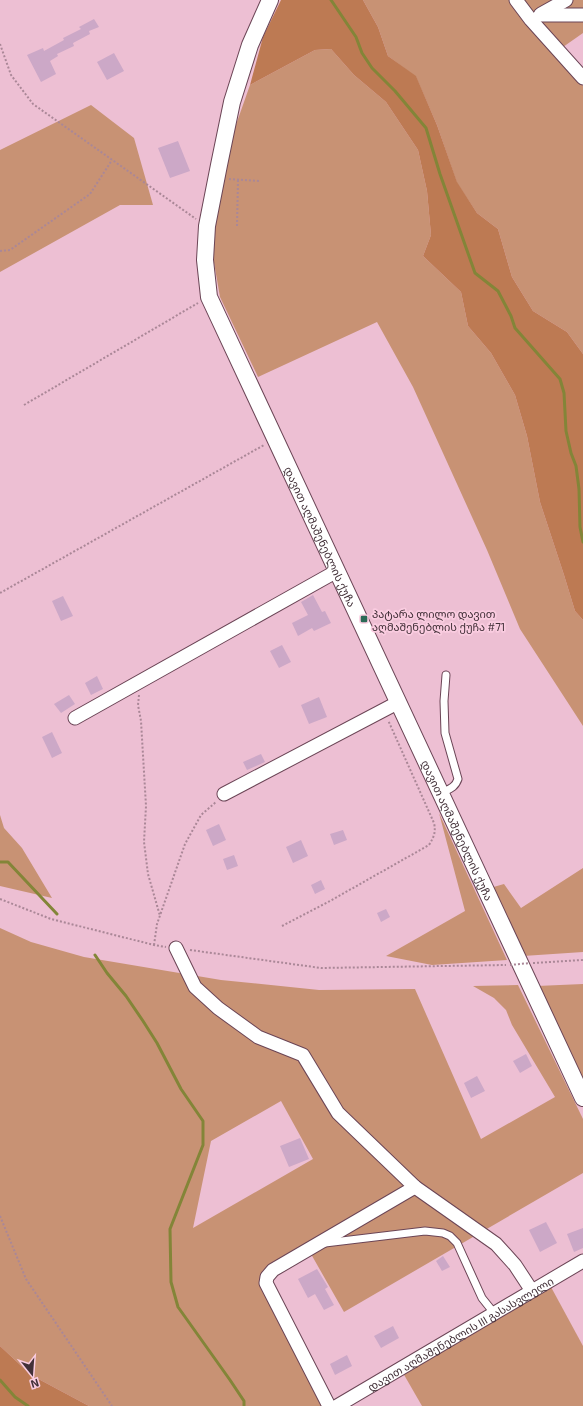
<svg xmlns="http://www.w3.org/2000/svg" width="583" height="1406" viewBox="0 0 583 1406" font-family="'Exo 2','Noto Sans Georgian',sans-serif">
<rect width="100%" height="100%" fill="#edbfd3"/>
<!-- green -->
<g fill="#c89274" fill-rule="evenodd">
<path d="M363 0H510L583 86V354L567 332 533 311 512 277 498 229 477 213 457 183 437 125 416 77 388 56 378 27Z"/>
<path d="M522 0H583V33L563 47Z"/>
<path d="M331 49 354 75 386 102 418 150 427 191 431 235 423 256 461 292 468 326 491 353 515 395 527 436 540 502 564 575 575 611 583 620V726L520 629 487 550 413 387 377 322 258 377 220 297 212 251 218 207 232 136 250 85 315 50Z"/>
<path d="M91 105 134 138 153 205H120L0 272V150Z"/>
<path d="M439 813 507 960 432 965 386 956 465 911Z"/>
<path d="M0 815 4 828 22 848 52 898 0 886Z"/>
<path d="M583 868V952L523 956 490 888 504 884 521 908Z"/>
<path d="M0 928 31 942 84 957 221 980 319 990 415 989 481 1139 555 1097 512 1025 506 1010 494 998 473 986 518 985 583 1119V1173L344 1312 311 1254 267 1270 323 1406H89L31 1375 0 1346ZM281 1101 313 1159 193 1228 211 1141Z"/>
<path d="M583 984V1082L537 986Z"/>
<path d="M551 1287 583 1346V1406H422L403 1373Z"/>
</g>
<!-- forest -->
<g fill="#bd7a53">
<path d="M281 0H363L378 27 388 56 416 76 437 125 457 182 477 213 498 229 512 277 533 311 567 332 583 354V620L575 611 564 575 540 502 527 436 515 395 491 353 468 326 461 292 423 256 431 235 427 191 418 150 386 102 354 75 331 49 315 50 250 85 263 37Z"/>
<path d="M0 1346 31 1375 89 1406H0Z"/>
</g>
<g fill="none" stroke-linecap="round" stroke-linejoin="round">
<!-- stream -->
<g stroke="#838538" stroke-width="3">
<path d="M331 0 356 37 362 53 372 68 395 91 426 128 440 174 475 273 498 291 511 316 515 328 560 379 564 393 566 431 571 453 576 466 579 489 580 527 583 542"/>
<path d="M0 862H8L57 914"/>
<path d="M95 955 107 973 126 996 143 1021 157 1043 181 1089 203 1121V1145L170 1229 171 1282 178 1307 230 1380 244 1401V1406"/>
<path d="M0 1380 15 1397 28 1406"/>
</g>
</g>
<!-- building -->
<g fill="#cca8c7">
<path d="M94 19 99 27 89 31 90 34 73 43 74 46 57 54 58 56 50 61 56 74 41 82 27 55 43 48 44 51 64 40 63 38 81 29 79 27Z"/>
<path d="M114 53 124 71 107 80 97 62Z"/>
<path d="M178 141 190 171 170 178 158 148Z"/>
<path d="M313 595 322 612 325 611 331 623 314 631 312 628 298 636 292 623 308 615 301 602Z"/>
<path d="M63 596 73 616 61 621 52 601Z"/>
<path d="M282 645 291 662 279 668 270 651Z"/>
<path d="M97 676 103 689 91 695 85 683Z"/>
<path d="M69 695 75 704 61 713 54 704Z"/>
<path d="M319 697 327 717 309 724 301 705Z"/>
<path d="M52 732 62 753 52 758 42 737Z"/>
<path d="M261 754 265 762 247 770 243 762Z"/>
<path d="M219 824 226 840 213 846 206 830Z"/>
<path d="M343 830 347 840 334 845 330 834Z"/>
<path d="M301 840 308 856 293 863 286 847Z"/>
<path d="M234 855 238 866 227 870 223 859Z"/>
<path d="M321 880 325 889 315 894 311 885Z"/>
<path d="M386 909 390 917 381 922 377 913Z"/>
<path d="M526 1054 532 1066 520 1073 513 1061Z"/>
<path d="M477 1076 485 1091 471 1098 464 1083Z"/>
<path d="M300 1138 309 1159 289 1167 280 1146Z"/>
<path d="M546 1222 557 1243 540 1252 529 1230Z"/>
<path d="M583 1228V1248L574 1252 567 1234Z"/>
<path d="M443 1256 450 1267 442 1271 436 1261Z"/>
<path d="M317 1269 328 1287 325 1289 334 1305 324 1310 315 1294 308 1298 298 1279Z"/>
<path d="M393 1326 399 1338 381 1348 374 1336Z"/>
<path d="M347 1355 352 1366 335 1375 330 1364Z"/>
</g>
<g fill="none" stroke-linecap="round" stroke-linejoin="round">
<!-- service casing -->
<g stroke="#6b4556" stroke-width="9">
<g id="service">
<path d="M441 793C449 789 455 788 458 779L445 733 444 701 446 675"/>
<path d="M325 1243 425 1231 443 1233 450 1236 457 1243 482 1298 494 1313"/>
</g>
</g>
<!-- minor casing -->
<g stroke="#6b4556" stroke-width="15">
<g id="minor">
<path d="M516 0 531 20 583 78"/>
<path d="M541 14 566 0"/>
<path d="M540 15H583"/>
<path d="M75 718 337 571"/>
<path d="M224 794 399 702"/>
<path d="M176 948 195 987 218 1008 258 1037 303 1055 338 1113 415 1187 496 1244 515 1265 532 1291"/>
<path d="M329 1406 266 1283 267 1277 273 1270 415 1187"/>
<path id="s1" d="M337 1406 583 1261"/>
</g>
</g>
<!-- tertiary casing -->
<g stroke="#6b4556" stroke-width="18">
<g id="tertiary">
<path id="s2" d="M270 0 250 45 232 102 219 165 207 226 205 260 209 297 583 1098"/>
</g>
</g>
<!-- path -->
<g stroke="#aa8797" stroke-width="2" stroke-dasharray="2 2" stroke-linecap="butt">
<path d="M0 44 11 75 33 104 196 219"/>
<path d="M229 179 259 181"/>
<path d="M237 226 238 180"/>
<path d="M0 251 10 250 90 194 112 160"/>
<path d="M24 405 198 303"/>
<path d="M0 593 264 445"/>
<path d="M139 695 138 705 141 721 146 806 144 842 148 874 160 916"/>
<path d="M0 899 51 919 154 945 166 947"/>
<path d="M282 926 330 901 429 845C434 837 436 832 434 823L388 720"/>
<path d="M154 945 157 924 185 844 201 815 216 802"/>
<path d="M190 950 321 968 506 965"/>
<path d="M533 963 583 960"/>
<path d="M0 1216 26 1279 112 1406"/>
</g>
<!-- service -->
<use href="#service" stroke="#fff" stroke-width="7"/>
<!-- minor -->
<use href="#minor" stroke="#fff" stroke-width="13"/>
<!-- tertiary -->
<use href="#tertiary" stroke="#fff" stroke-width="16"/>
<!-- path-bridge -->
<path stroke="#aa8797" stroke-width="2" stroke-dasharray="2 2" stroke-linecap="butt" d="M510 965 530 963"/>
</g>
<!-- markers -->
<rect fill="#2b6a57" stroke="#facce0" stroke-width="1.5" x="360" y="615" width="8" height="8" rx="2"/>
<g text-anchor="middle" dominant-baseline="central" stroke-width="3.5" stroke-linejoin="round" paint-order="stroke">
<!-- street labels -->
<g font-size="11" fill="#423038" stroke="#facce0">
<text stroke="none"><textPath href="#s2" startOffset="571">დავით აღმაშენებლის ქუჩა</textPath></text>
<text stroke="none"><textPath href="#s2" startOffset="895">დავით აღმაშენებლის ქუჩა</textPath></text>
<text stroke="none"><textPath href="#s1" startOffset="143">დავით აღმაშენებლის III გასასვლელი</textPath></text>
</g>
<!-- poi labels -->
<g font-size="11" fill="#423038" stroke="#facce0" text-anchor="start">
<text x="372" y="613">პატარა ლილო დავით<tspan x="372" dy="13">აღმაშენებლის ქუჩა #71</tspan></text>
</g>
</g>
<!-- north arrow -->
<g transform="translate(32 1374) rotate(163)" stroke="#facce0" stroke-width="3" paint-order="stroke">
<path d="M0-3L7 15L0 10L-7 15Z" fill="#423038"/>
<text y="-6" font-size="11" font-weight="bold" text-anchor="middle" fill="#423038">N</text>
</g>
</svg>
